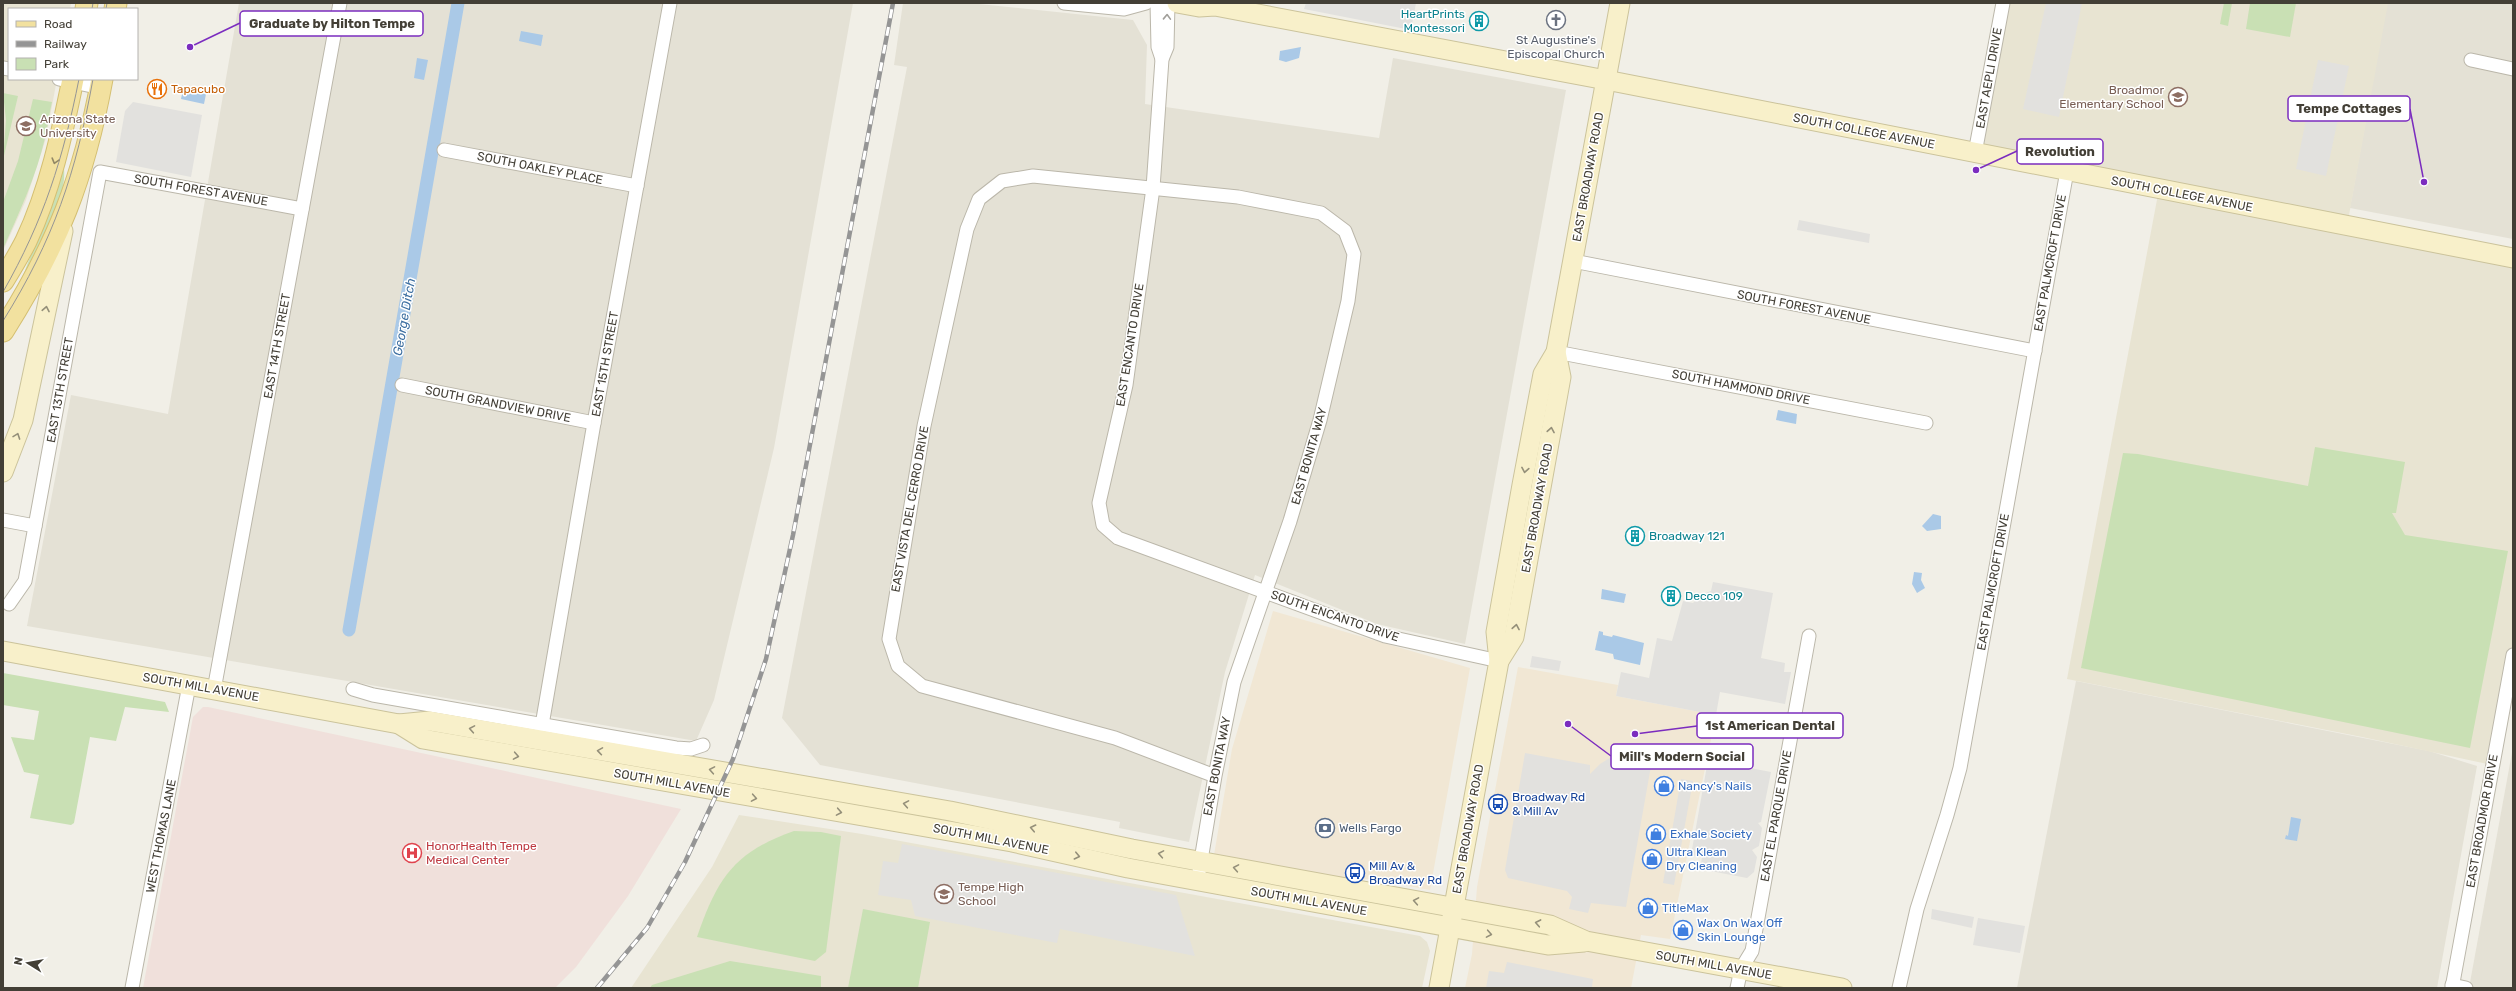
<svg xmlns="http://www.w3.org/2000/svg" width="2516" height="991" viewBox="0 0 2516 991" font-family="Rubik,sans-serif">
<rect width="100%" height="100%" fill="#f1efe7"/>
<!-- residential -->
<g fill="#e4e1d5">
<path d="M239 3H853L774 448 714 700 696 741 27 626 71 395 168 414Z"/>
<path d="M903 3H969L1133 20 1147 45 1145 104 1379 138 1393 58 1566 90 1465 644 1377 624 1255 575 1225 672 1189 842 1119 828 1120 822 820 765 782 718 907 67 894 65Z"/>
<path d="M2387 3H2513V239L2350 208Z"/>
<path d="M2076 681 2429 751 2477 766 2437 988H2017Z"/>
<path d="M2513 747V988H2469Z"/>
</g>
<!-- commercial -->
<g fill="#f1e7d4">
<path d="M1273 611 1470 668 1430 890 1371 879 1346 880 1214 855 1232 749Z"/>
<path d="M1518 667 1618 685 1616 696 1716 715 1670 939 1641 935 1631 988H1465L1472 954 1477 887Z"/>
</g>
<!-- education -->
<g fill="#e8e4d2">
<path d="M3 3H71L70 9H9V79H57L46 138 26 200 3 251Z"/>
<path d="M2003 3H2388L2347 226 2513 258V655L2492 765 2362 737 2067 679 2159 189 1975 153Z"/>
<path d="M739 815 862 834 1420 936 1427 942 1430 951 1422 988H631L712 867Z"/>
</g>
<!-- medical -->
<path fill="#f0e0db" d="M203 707H208L681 809 628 896 576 967 555 988H143L193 717Z"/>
<!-- green -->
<g fill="#c9e0b4">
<path d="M2224 3H2232L2228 26 2220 24Z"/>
<path d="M2250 3H2296L2290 37 2246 29Z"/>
<path d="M3 93 18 96 3 160 6 120Z"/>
<path d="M33 99 52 102C49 114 48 126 45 138 36 177 19 213 3 249V202L18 161Z"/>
<path d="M64 169C68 206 22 282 3 314L24 273Z"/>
<path d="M2315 447 2405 462 2396 513H2392L2405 535 2508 551 2470 748 2081 668 2123 453 2138 454 2308 486Z"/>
<path d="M3 673 165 702 169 712 125 707 116 741 90 737 74 823 71 825 30 818 39 775 24 772 11 737 34 740 39 711 3 705Z"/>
<path d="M794 831 821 832 841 836 826 952 815 961 697 937C717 879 734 852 794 831Z"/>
<path d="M863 909 930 922 918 988H848Z"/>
<path d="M730 961 821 976V988H650L652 985Z"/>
</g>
<!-- parking -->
<g fill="#e2e1de">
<path d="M1306 3H1416L1411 30 1304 9Z"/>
<path d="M2046 3H2082L2059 117 2023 109Z"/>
<path d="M2318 60 2349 66 2326 176 2296 169Z"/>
<path d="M133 102 202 115 191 177 116 162 125 111Z"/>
<path d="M1799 220 1870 234 1869 243 1797 230Z"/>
<path d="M1713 582 1773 593 1761 658 1785 663 1784 672H1791L1785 704 1720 692 1716 715 1616 696 1621 672 1649 678 1657 638 1672 641 1683 601 1693 603 1701 595 1711 591Z"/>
<path d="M1532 656 1561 661 1559 671 1530 667Z"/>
<path d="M1615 748 1645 755 1643 765 1651 766 1626 907 1591 903 1588 913 1569 909 1572 897 1567 891 1508 878 1505 870 1525 753 1590 765V774L1600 764 1613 756Z"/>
<path d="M1708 760 1771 772 1761 822 1758 823 1762 828 1759 846 1752 850 1757 857 1754 872 1747 878 1700 869 1702 857 1691 855Z"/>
<path d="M1681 779 1693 781 1674 885 1663 883Z"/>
<path d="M902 844 1176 895 1195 956 1060 929 1057 943 915 916 911 900 878 895 883 861 898 863Z"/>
<path d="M1932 909 1974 917 1972 928 1931 919Z"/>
<path d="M1978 918 2025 926 2020 953 1973 945Z"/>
<path d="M1507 962 1593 979 1592 987 1599 988H1486L1489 971 1504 973Z"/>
</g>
<!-- water -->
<g fill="#aac9e7">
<path d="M521 31 543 35 541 46 519 41Z"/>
<path d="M1301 47 1299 58 1286 62 1279 60 1280 51Z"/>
<path d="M417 58 428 60 424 80 414 78Z"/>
<path d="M183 89 206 94 204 104 181 99Z"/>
<path d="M1778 410 1797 414 1796 424 1776 420Z"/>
<path d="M1933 514 1941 516V529L1927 531 1922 526Z"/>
<path d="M1914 572 1922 573 1921 580 1925 588 1917 593 1912 584Z"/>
<path d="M1602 589 1626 594 1624 603 1601 599Z"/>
<path d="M1599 631 1603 632V635L1612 637 1613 635 1644 643 1640 665 1614 659 1613 654 1595 650Z"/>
<path d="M2291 817 2301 819 2297 841 2285 839 2286 835 2288 836Z"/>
</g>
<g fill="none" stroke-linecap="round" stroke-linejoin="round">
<!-- canal -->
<path stroke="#aac9e7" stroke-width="13" d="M349 630 458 3"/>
<!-- street casing -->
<g stroke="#bbb7aa" stroke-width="15">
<g id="street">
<path d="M1064 3 1124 9 1146 3"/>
<path d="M1157 3 1158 47 1162 59"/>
<path d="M1168 3 1167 47 1162 59 1153 188 1126 385 1099 503 1103 525 1118 538 1385 636 1499 661"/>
<path d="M2471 60 2513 69"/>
<path d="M3 68 9 69"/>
<path d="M59 79 101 88"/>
<path d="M444 150 637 186"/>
<path d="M1975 153 2003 3"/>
<path d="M1573 261 2035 351"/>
<path d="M1556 352 1926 423"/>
<path d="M402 385 594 423"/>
<path d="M3 520 35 526"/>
<path d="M9 604 25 581 100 172 302 209"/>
<path d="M353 689 373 695 676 748 691 749 703 745"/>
<path d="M214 690 340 3"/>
<path d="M542 725 594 423 670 3"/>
<path d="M1199 872 1215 776 1234 682 1290 521 1320 420 1348 301 1354 254 1345 231 1321 213 1238 197 1033 176 1002 181 979 199 967 229 924 426 889 639 898 666 922 686 1115 738 1215 776"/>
<path d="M2452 985 2466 988"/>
<path d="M132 988 189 685"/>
<path d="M1737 988 1741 969 1752 951 1809 636"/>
<path d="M1899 988 1917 909 1947 815 1960 768 2067 171"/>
<path d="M2452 988 2513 655"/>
</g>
</g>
<!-- secondary casing -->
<g stroke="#cbc39b" stroke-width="21">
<g id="secondary">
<path d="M1177 3 1199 7 1215 6 1606 80 2513 258"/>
<path d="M3 472 23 420 63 231"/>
<path d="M3 651 399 724 430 721 950 811 1132 849 1550 925 1586 941 1842 988"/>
<path d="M1499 661 1514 637 1561 377 1556 352"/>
<path d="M399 724 423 739 1012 842 1128 868 1548 945 1584 942"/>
<path d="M1439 988 1499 661 1496 632 1522 485 1543 374 1556 352 1620 3"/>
</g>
</g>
<!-- primary casing -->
<g stroke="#d4bf71" stroke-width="23">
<g id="primary">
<path d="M86 9 87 3"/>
<path d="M115 9 116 3"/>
<path d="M3 281C11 268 19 255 26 241 50 190 62 134 73 79"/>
<path d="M3 331C57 246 84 178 102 79"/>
</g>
</g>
<!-- street -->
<use href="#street" stroke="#fff" stroke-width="13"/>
<!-- secondary -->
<use href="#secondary" stroke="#f8f0ca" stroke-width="19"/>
<!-- primary -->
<use href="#primary" stroke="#f2e19f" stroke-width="21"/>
<!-- tram -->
<g stroke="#959595" stroke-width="1">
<path d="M92 9 93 3"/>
<path d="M106 9 107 3"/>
<path d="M3 292C44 220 63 159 79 79"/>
<path d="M3 321C54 239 76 173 93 79"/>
</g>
<!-- rail casing -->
<g stroke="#959595" stroke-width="4.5">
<path id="rail" d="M597 988 647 928 685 862 733 759 766 659 793 535 893 3"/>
</g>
<!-- rail -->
<use href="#rail" stroke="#fff" stroke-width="3" stroke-dasharray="9" stroke-linecap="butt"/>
</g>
<!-- one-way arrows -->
<defs><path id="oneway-chevron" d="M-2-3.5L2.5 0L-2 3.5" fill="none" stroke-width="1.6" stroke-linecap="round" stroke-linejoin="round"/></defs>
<use stroke="#a19f9a" href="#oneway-chevron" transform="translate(1167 17) rotate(-88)"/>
<use stroke="#928865" href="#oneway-chevron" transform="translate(55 161) rotate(106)"/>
<g stroke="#948f79">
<use href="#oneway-chevron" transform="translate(46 309) rotate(-79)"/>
<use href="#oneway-chevron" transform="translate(1551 430) rotate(-80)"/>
<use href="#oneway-chevron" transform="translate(17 436) rotate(-70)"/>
<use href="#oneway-chevron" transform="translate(1525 470) rotate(100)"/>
<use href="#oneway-chevron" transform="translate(1516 627) rotate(-80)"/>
<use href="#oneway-chevron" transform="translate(472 729) rotate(-170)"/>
<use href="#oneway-chevron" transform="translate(600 751) rotate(-171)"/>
<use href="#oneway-chevron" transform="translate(516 756) rotate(10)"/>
<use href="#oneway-chevron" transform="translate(712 770) rotate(-170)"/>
<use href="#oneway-chevron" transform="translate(754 798) rotate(10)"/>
<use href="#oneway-chevron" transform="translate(906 804) rotate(-170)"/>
<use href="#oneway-chevron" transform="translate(839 812) rotate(10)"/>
<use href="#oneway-chevron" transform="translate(1033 828) rotate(-168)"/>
<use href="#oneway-chevron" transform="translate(1161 854) rotate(-170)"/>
<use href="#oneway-chevron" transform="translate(1077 856) rotate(13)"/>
<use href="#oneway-chevron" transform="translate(1236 868) rotate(-170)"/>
<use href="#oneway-chevron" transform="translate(1416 901) rotate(-170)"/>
<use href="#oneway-chevron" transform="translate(1538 923) rotate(-169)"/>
<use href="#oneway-chevron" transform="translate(1489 934) rotate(10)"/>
</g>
<!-- icons -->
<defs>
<g id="church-ring" transform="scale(1)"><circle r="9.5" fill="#fff" stroke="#6b7280" stroke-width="1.5"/><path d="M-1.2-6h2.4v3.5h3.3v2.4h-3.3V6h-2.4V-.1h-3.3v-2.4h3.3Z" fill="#6b7280"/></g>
<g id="building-ring" transform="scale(1)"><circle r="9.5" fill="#fff" stroke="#0f9aa8" stroke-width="1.5"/><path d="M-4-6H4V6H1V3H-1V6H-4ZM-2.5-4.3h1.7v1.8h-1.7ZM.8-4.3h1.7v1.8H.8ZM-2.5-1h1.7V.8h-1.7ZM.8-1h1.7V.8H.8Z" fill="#0f9aa8"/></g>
<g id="restaurant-ring" transform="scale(1)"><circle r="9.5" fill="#fff" stroke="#e8710a" stroke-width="1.5"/><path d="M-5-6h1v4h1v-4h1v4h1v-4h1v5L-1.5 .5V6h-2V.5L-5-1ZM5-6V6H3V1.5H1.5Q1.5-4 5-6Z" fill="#e8710a"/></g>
<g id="school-ring" transform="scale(1)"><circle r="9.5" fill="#fff" stroke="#8d6e63" stroke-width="1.5"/><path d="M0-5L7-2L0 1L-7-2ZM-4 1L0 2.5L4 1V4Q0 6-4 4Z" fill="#8d6e63"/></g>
<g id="university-ring" transform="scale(1)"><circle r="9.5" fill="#fff" stroke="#8d6e63" stroke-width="1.5"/><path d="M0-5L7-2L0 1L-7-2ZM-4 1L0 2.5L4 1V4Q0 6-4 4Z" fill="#8d6e63"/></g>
<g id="shop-ring" transform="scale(1)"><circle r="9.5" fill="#fff" stroke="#3f7fe0" stroke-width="1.5"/><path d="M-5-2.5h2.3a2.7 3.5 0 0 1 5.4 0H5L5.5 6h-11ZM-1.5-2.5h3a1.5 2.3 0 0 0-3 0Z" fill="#3f7fe0"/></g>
<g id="bus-ring" transform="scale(1)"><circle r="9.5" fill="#fff" stroke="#1a4fb4" stroke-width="1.5"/><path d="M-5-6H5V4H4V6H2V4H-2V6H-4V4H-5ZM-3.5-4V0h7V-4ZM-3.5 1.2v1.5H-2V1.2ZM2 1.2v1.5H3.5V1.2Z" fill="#1a4fb4"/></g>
<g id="bank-ring" transform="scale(1)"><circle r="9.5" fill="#fff" stroke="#5c6f8a" stroke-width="1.5"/><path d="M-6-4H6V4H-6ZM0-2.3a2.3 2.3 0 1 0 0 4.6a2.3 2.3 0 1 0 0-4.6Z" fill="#5c6f8a"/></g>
<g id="hospital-ring" transform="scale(1)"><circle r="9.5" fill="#fff" stroke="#e0444e" stroke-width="1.5"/><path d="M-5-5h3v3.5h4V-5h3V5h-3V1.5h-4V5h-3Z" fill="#e0444e"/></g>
</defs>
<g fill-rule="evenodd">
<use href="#church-ring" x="1556" y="20"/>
<use href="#building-ring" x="1479" y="21"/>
<use href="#restaurant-ring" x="157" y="89"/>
<use href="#school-ring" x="2178" y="97"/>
<use href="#university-ring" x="26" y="126"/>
<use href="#building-ring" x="1635" y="536"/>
<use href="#building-ring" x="1671" y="596"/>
<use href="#shop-ring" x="1664" y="786"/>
<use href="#bus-ring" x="1498" y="804"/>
<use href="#bank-ring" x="1325" y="828"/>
<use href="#shop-ring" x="1656" y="834"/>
<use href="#hospital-ring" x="412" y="853"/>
<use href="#shop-ring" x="1652" y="859"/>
<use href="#bus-ring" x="1355" y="873"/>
<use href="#school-ring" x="944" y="894"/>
<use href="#shop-ring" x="1648" y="908"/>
<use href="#shop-ring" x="1683" y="930"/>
</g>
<g text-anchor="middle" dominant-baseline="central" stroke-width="3" stroke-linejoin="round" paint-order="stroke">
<!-- culture labels -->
<g font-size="12" fill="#0d838f" stroke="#fff" text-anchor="start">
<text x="1465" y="14" text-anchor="end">HeartPrints<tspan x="1465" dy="14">Montessori</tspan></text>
<text x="1649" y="536">Broadway 121</text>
<text x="1685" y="596">Decco 109</text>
</g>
<!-- worship labels -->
<g font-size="12" fill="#5b616d" stroke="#fff">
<text x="1556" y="40">St Augustine's<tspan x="1556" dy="14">Episcopal Church</tspan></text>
</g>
<!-- street labels -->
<g font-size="12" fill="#433f36" stroke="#fff">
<text transform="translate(1989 78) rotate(-80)">EAST AEPLI DRIVE</text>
<text transform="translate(1864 131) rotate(11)">SOUTH COLLEGE AVENUE</text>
<text transform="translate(540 168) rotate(11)">SOUTH OAKLEY PLACE</text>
<text transform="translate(1588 177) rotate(-80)">EAST BROADWAY ROAD</text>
<text transform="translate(201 190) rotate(10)">SOUTH FOREST AVENUE</text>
<text transform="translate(2182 194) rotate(11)">SOUTH COLLEGE AVENUE</text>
<text transform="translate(2050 263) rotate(-80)">EAST PALMCROFT DRIVE</text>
<text transform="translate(1804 307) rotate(11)">SOUTH FOREST AVENUE</text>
<text transform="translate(1130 345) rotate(-81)">EAST ENCANTO DRIVE</text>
<text transform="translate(277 346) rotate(-80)">EAST 14TH STREET</text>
<text transform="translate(605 364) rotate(-80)">EAST 15TH STREET</text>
<text transform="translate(1741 387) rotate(11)">SOUTH HAMMOND DRIVE</text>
<text transform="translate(60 390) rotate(-80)">EAST 13TH STREET</text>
<text transform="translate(498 404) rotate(11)">SOUTH GRANDVIEW DRIVE</text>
<text transform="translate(1309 456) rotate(-74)">EAST BONITA WAY</text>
<text transform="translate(1537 508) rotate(-80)">EAST BROADWAY ROAD</text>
<text transform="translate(910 509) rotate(-80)">EAST VISTA DEL CERRO DRIVE</text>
<text transform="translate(1993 582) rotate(-80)">EAST PALMCROFT DRIVE</text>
<text transform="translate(1335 616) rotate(19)">SOUTH ENCANTO DRIVE</text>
<text transform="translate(201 687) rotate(10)">SOUTH MILL AVENUE</text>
<text transform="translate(1217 766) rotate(-79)">EAST BONITA WAY</text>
<text transform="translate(672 783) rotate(10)">SOUTH MILL AVENUE</text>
<text transform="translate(1776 816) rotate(-80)">EAST EL PARQUE DRIVE</text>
<text transform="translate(2482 821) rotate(-80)">EAST BROADMOR DRIVE</text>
<text transform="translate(1468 829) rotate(-80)">EAST BROADWAY ROAD</text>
<text transform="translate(161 836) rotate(-79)">WEST THOMAS LANE</text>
<text transform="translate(991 839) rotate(11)">SOUTH MILL AVENUE</text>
<text transform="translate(1309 901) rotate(10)">SOUTH MILL AVENUE</text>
<text transform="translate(1714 965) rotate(10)">SOUTH MILL AVENUE</text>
</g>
<!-- food labels -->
<g font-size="12" fill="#c56008" stroke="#fff" text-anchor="start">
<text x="171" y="89">Tapacubo</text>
</g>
<!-- education labels -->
<g font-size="12" fill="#785e54" stroke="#fff" text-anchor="start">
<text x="2164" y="90" text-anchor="end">Broadmor<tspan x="2164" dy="14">Elementary School</tspan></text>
<text x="40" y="119">Arizona State<tspan x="40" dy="14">University</tspan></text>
<text x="958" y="887">Tempe High<tspan x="958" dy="14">School</tspan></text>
</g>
<!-- shop labels -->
<g font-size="12" fill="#366cbe" stroke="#fff" text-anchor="start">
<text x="1678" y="786">Nancy's Nails</text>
<text x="1670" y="834">Exhale Society</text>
<text x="1666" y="852">Ultra Klean<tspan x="1666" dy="14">Dry Cleaning</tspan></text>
<text x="1662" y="908">TitleMax</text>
<text x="1697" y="923">Wax On Wax Off<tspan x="1697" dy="14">Skin Lounge</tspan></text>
</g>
<!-- transit labels -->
<g font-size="12" fill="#164399" stroke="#fff" text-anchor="start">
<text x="1512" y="797">Broadway Rd<tspan x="1512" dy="14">&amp; Mill Av</tspan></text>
<text x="1369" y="866">Mill Av &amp;<tspan x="1369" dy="14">Broadway Rd</tspan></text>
</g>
<!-- service labels -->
<g font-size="12" fill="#4e5e75" stroke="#fff" text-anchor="start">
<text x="1339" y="828">Wells Fargo</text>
</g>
<!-- health labels -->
<g font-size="12" fill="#be3a42" stroke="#fff" text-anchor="start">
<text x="426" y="846">HonorHealth Tempe<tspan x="426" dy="14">Medical Center</tspan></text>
</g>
<!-- water labels -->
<g font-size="13" font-style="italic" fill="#3d6fa1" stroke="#fff">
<text transform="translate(404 317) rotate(-80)">George Ditch</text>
</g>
</g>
<!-- callouts -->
<path fill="none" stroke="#7b2cbf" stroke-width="1.5" d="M190 47L240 23M2424 182L2410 109M1976 170L2017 151M1635 734L1697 726M1568 724L1611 756"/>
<g fill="#7b2cbf" stroke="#fff" stroke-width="1.5">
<circle cx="190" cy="47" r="4"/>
<circle cx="2424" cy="182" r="4"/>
<circle cx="1976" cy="170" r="4"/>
<circle cx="1635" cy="734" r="4"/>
<circle cx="1568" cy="724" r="4"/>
</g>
<g fill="#fff" stroke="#7b2cbf" stroke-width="1.5">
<rect x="240" y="11" width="183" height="25" rx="4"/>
<rect x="2288" y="96" width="122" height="25" rx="4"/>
<rect x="2017" y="139" width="86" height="25" rx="4"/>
<rect x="1697" y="713" width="146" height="25" rx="4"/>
<rect x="1611" y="744" width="142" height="25" rx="4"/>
</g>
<g font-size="13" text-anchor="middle" font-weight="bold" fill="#433f36">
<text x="332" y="28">Graduate by Hilton Tempe</text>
<text x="2349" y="113">Tempe Cottages</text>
<text x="2060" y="156">Revolution</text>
<text x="1770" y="730">1st American Dental</text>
<text x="1682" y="761">Mill's Modern Social</text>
</g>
<!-- border -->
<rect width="2516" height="991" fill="none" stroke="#433f36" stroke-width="8"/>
<!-- legend -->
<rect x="8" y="8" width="130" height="72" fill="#ffffff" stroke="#b4b2af"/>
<rect x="16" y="21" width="20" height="6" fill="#f2e19f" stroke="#b4b2af"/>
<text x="44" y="28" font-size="12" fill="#433f36">Road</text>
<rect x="16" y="41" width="20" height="6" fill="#959595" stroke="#b4b2af"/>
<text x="44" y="48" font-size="12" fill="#433f36">Railway</text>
<rect x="16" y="58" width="20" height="12" fill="#c9e0b4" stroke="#b4b2af"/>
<text x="44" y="68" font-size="12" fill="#433f36">Park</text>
<!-- north arrow -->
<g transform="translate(28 963) rotate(281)" stroke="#ffffff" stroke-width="3" paint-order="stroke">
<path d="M0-3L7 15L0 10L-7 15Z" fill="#433f36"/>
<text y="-6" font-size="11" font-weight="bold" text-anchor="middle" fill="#433f36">N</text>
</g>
</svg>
